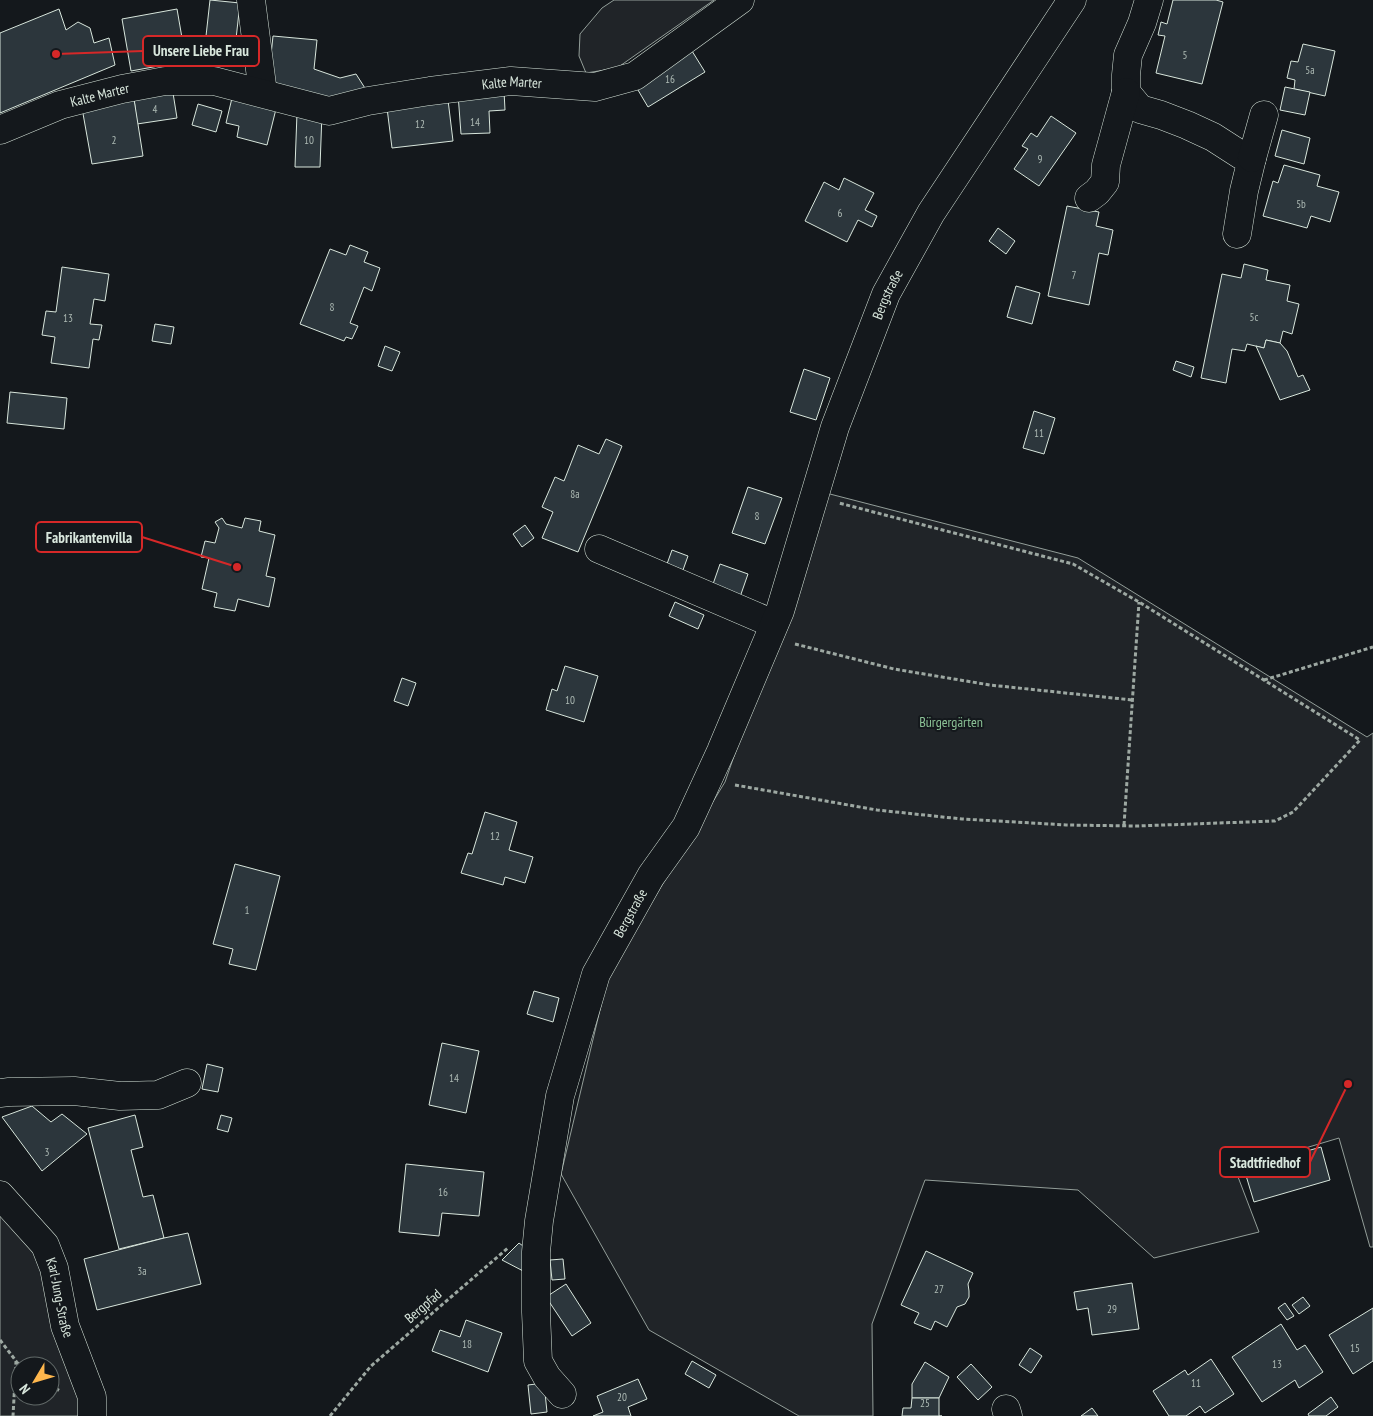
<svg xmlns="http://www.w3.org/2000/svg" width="1373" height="1416" viewBox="0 0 1373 1416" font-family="'PT Sans Narrow',sans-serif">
<rect width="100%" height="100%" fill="#14181c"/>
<!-- green -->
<g fill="#202428" stroke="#939e99" fill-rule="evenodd">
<path d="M614 0H714L617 68 586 73 579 56 580 34 602 8Z"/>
<path d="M826 493 1078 558 1367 737 1373 733V1247H1370L1339 1138 1235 1169 1259 1232 1154 1258 1078 1190 925 1180 872 1324 873 1416H799L649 1330 561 1174 609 972 725 782Z"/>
<path d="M0 1199 40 1250 87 1416H0ZM20 1366H50V1396H20Z"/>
</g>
<!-- building -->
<g fill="#2c363c" stroke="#d8e6dc">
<path d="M210 0 240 3 234 57 204 54Z"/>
<path d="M1173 0H1216L1223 2 1202 84 1156 73 1165 36 1158 35 1161 22 1167 24Z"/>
<path d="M59 9 66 30 78 22 90 28 94 43 109 38 115 65 0 113V33Z"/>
<path d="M177 9 186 61 131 71 122 19Z"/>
<path d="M273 36 317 40 314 69 340 78 356 74 370 96 334 105 268 84Z"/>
<path d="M1303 44 1335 51 1325 96 1294 89 1295 80 1287 78 1291 61 1298 62Z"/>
<path d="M692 51 705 72 648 107 635 85Z"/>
<path d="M1285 87 1310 92 1305 115 1280 110Z"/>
<path d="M504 91 505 110 489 111 490 133 461 134 458 94Z"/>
<path d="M173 93 177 118 137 124 134 99Z"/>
<path d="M232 98 276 109 267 145 237 137 239 126 226 123Z"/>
<path d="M134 99 143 156 92 164 82 108Z"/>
<path d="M448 100 453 141 392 148 387 108Z"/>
<path d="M198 104 222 111 216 132 192 125Z"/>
<path d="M297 113H322L320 167H295Z"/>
<path d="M1051 116 1076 133 1039 186 1014 169 1028 149 1022 146 1031 133 1037 137Z"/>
<path d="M1282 130 1310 138 1304 164 1275 156Z"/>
<path d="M1284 165 1320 175 1317 186 1339 192 1330 222 1311 216 1307 228 1263 216 1273 181 1278 183Z"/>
<path d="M844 178 874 193 865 210 877 216 872 227 858 220 847 242 805 221 824 182 839 190Z"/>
<path d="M1067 206 1099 212 1096 226 1113 230 1108 255 1099 253 1089 305 1048 296Z"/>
<path d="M998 228 1015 241 1006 254 989 241Z"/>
<path d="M350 245 368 252 364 262 380 268 372 291 364 287 350 323 358 326 352 339 346 337 344 341 300 324 330 249 346 255Z"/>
<path d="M1244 264 1268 270 1266 280 1290 285 1287 301 1299 304 1292 334 1283 331 1280 343 1266 340 1264 348 1247 344 1245 351 1232 349 1226 383 1201 378 1222 274 1241 278Z"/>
<path d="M62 267 109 274 105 301 94 299 90 324 102 325 99 340 93 339 89 368 51 363 55 337 42 335 46 311 56 312Z"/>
<path d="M1016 286 1040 293 1032 324 1007 317Z"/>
<path d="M155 324 174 327 171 344 152 341Z"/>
<path d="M1266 340 1280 343 1287 351 1298 377 1303 375 1310 390 1280 400 1256 346 1264 348Z"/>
<path d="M385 346 400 352 392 371 378 366Z"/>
<path d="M1176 361 1194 367 1191 377 1173 370Z"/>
<path d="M804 369 830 378 816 420 790 412Z"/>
<path d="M10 392 67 398 64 429 7 423Z"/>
<path d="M1034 411 1055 418 1044 454 1023 448Z"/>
<path d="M606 439 622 446 578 552 542 538 553 512 542 507 555 477 564 481 578 445 599 454Z"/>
<path d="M748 487 782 498 765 544 732 533Z"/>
<path d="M222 518 226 524 242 528 245 518 261 521 259 531 275 535 266 576 275 578 269 607 238 599 235 611 214 607 217 593 202 589 209 558 201 557 205 541 215 543 219 528 215 522Z"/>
<path d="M525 525 534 538 522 547 513 534Z"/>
<path d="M672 550 688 556 683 570 667 564Z"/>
<path d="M720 564 748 574 740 597 712 587Z"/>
<path d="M675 602 704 615 698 629 669 616Z"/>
<path d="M565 666 598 676 584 722 546 710 552 689 557 691Z"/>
<path d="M402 678 416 683 408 706 394 701Z"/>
<path d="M485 812 517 822 509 850 533 857 525 883 505 877 503 885 461 873 468 853 472 854Z"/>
<path d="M235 864 280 876 256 970 229 964 233 949 213 944Z"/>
<path d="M534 991 559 998 553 1022 527 1014Z"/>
<path d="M442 1043 479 1051 466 1113 429 1105Z"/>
<path d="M207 1064 223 1068 218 1092 202 1089Z"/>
<path d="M32 1106 51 1122 62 1114 87 1134 42 1171 2 1117Z"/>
<path d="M135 1115 143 1147 131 1150 143 1197 153 1195 164 1238 119 1249 88 1128Z"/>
<path d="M221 1115 232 1118 228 1132 217 1129Z"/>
<path d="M1321 1147 1330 1180 1254 1202 1244 1169Z"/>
<path d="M406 1164 484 1172 479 1216 442 1213 439 1236 399 1232Z"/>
<path d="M188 1233 201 1284 97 1310 84 1259 164 1238Z"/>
<path d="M519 1243 531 1252 527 1273 502 1260Z"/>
<path d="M926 1251 973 1273 968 1284 969 1291V1297L965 1304 957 1307 947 1327 935 1321 931 1330 914 1323 919 1313 901 1305Z"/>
<path d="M563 1259 565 1279 552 1280 550 1260Z"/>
<path d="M1132 1283 1139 1329 1092 1335 1088 1308 1077 1310 1074 1292Z"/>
<path d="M566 1284 591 1323 572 1336 546 1297Z"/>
<path d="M1303 1297 1310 1306 1299 1314 1292 1305Z"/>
<path d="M1285 1303 1294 1316 1287 1320 1278 1308Z"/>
<path d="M1373 1308V1361L1353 1374 1329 1335Z"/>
<path d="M466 1320 502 1333 488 1372 432 1351 440 1330 460 1337Z"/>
<path d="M1281 1324 1297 1350 1305 1345 1323 1372 1299 1388 1295 1380 1262 1402 1232 1357Z"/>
<path d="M1030 1348 1042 1356 1031 1373 1019 1365Z"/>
<path d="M1211 1359 1234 1394 1205 1413 1200 1406 1186 1416H1169L1153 1391 1185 1370 1188 1375Z"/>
<path d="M692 1361 716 1375 709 1388 685 1374Z"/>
<path d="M925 1362 949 1377 939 1398H912V1384Z"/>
<path d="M971 1364 992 1387 978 1400 957 1377Z"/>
<path d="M638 1379 647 1399 628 1407 631 1416H593L603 1412 597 1396Z"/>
<path d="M544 1383 547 1412 531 1414 528 1385Z"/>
<path d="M1331 1397 1338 1407 1326 1416H1309L1308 1414Z"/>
<path d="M912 1398H939V1416H942H902L903 1408H911Z"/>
<path d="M1092 1408 1098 1416H1081Z"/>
</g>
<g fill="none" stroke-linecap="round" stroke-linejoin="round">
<!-- minor casing -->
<g stroke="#d8e6dc" stroke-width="29">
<g id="minor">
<path d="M251 0 263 93"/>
<path d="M1149 0 1142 23 1128 55 1126 75V92L1140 109 1161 115 1187 125 1213 137 1241 155 1252 158 1244 191 1237 234"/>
<path id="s1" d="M0 130 60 105 122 89 165 81H214L329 111 368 101 430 91 511 81 595 87 635 76 740 0"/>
<path d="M1252 158 1264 115"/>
<path d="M1089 198 1097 192 1105 182 1106 165 1126 92"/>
<path d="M599 549 774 624"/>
<path d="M0 1093 9 1092 74 1091 120 1096 158 1095 187 1083"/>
<path id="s2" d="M0 1195 45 1245 54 1268 65 1326 92 1397V1416"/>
<path id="s3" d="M562 1394 547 1377 538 1361 536 1312V1252L539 1221 560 1096 596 974 651 876 686 827 721 751 780 611 835 427 886 294 931 213 1072 0"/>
<path d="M1006 1409 1008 1416"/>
</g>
</g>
<!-- path -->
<g stroke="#9da8a2" stroke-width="3" stroke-dasharray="4 2.5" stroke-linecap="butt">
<path d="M795 644 894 669 990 685 1132 700"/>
<path d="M1264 680 1373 647"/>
<path d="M735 785 877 810 962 819 1066 825 1136 826 1275 821 1293 812 1360 740 1139 602 1073 564 839 503"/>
<path d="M1124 825 1139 602"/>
<path d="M0 1340 16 1361 13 1416"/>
<path d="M16 1362 23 1366"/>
<path d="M50 1385 60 1391"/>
<path d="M330 1416 371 1366 509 1247"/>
</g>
<!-- minor -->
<use href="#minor" stroke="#14181c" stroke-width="28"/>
</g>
<g text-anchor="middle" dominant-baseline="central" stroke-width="4" stroke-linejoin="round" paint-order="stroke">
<!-- number labels -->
<g font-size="11" fill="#adbab4">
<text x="1185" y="55">5</text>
<text x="1310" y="70">5a</text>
<text x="670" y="79">16</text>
<text x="155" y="109">4</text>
<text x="475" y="122">14</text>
<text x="420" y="124">12</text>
<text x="114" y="140">2</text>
<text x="309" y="140">10</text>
<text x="1040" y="159">9</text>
<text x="1301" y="204">5b</text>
<text x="840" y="213">6</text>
<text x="1074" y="275">7</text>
<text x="332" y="307">8</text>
<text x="1254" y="317">5c</text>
<text x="68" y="318">13</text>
<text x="1039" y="433">11</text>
<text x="575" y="494">8a</text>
<text x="757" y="516">8</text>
<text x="570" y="700">10</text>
<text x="495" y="836">12</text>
<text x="247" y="910">1</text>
<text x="454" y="1078">14</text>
<text x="47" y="1152">3</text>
<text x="443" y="1192">16</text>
<text x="142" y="1271">3a</text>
<text x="939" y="1289">27</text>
<text x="1112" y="1309">29</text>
<text x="467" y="1344">18</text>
<text x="1355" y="1348">15</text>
<text x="1277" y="1364">13</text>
<text x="1196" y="1383">11</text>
<text x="622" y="1397">20</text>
<text x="925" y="1403">25</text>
</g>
<!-- street labels -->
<g font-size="14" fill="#d8e6dc" stroke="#14181c">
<text stroke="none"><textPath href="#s1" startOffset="526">Kalte Marter</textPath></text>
<text stroke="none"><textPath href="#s1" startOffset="106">Kalte Marter</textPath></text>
<text stroke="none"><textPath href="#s3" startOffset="1178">Bergstraße</textPath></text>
<text stroke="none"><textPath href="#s3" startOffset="505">Bergstraße</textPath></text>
<text stroke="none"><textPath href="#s2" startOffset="122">Karl-Jung-Straße</textPath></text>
<text transform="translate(423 1306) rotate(-41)">Bergpfad</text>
</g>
<!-- park labels -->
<g font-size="14" fill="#8ac095" stroke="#14181c">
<text x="951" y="722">Bürgergärten</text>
</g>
</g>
<!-- callouts -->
<path fill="none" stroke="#d62828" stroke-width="2" d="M56 54L143 51M237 567L142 537M1348 1084L1310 1162"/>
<g fill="#d62828" stroke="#14181c" stroke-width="2">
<circle cx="56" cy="54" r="5"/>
<circle cx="237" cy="567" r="5"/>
<circle cx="1348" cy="1084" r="5"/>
</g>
<g fill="#14181c" stroke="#d62828" stroke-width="2">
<rect x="143" y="36" width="116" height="30" rx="5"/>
<rect x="36" y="522" width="106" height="30" rx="5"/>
<rect x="1220" y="1147" width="90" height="30" rx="5"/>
</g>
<g font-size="15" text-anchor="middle" font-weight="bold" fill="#d8e6dc">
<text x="201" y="56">Unsere Liebe Frau</text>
<text x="89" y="543">Fabrikantenvilla</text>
<text x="1265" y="1168">Stadtfriedhof</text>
</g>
<!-- north arrow -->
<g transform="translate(35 1381) rotate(232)"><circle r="24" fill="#14181c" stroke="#626a69"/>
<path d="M0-4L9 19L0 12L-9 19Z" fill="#ffb74d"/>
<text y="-8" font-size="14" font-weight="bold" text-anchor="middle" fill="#d8e6dc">N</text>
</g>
</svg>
